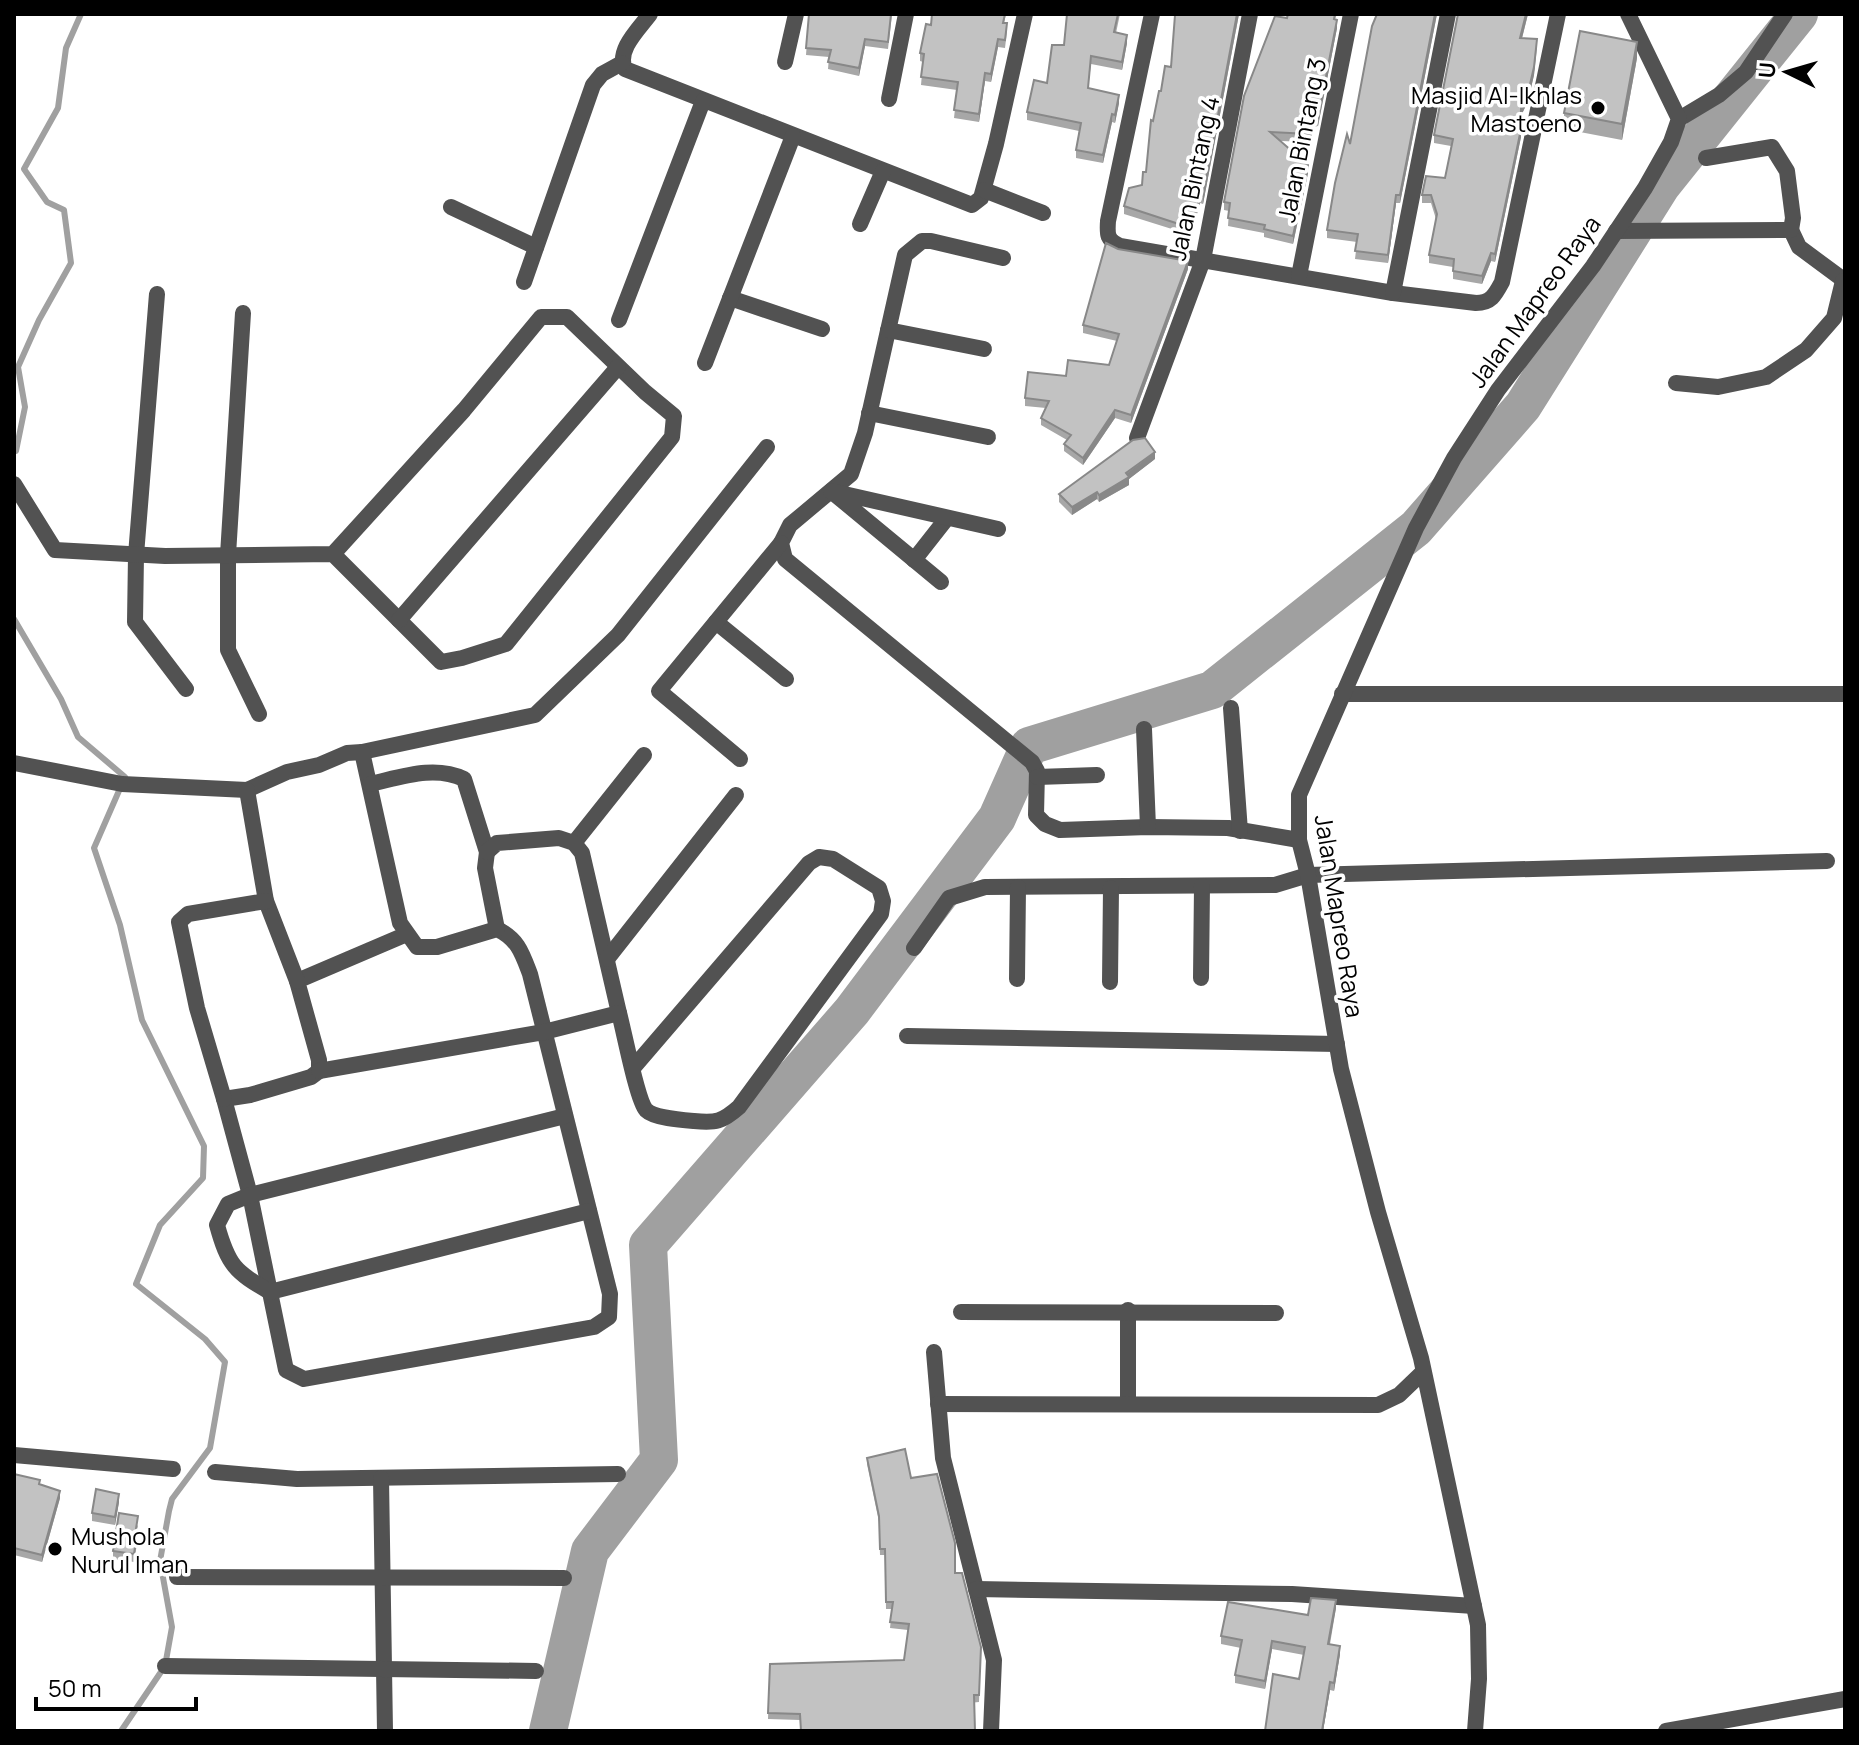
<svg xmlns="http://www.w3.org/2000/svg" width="1859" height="1745" viewBox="0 0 1859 1745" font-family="Manrope,sans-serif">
<rect width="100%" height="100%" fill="#fff"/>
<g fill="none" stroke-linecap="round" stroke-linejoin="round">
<!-- stream -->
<g stroke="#a0a0a0" stroke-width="6">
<path d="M16 451 25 407 18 367 39 320 71 263 64 210 47 202 24 169 58 108 66 48 81 14"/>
<path d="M14 619 61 699 78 737 125 777 94 848 120 925 142 1020 204 1146 203 1178 160 1225 136 1284 205 1339 225 1362 210 1448 172 1499 169 1511 160 1561 172 1627 165 1666 121 1731"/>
</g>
<!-- river -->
<path stroke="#a0a0a0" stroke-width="38" d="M548 1731 590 1551 659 1460 648 1245 852 1011 997 818 1029 746 1212 690 1416 528 1523 406 1662 185 1799 14"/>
<!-- minor -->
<g stroke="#525252" stroke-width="16">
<path d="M650 14C639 29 616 50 625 69L972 205 981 198 996 144 1025 14"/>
<path d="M1152 14 1108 221C1107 235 1107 240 1120 246L1393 293 1476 303C1491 303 1495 295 1502 282L1558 14"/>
<path d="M785 62 796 14"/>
<path d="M889 99 906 14"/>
<path d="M1679 119 1719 95 1746 72 1785 14"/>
<path d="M984 190 1043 213"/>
<path d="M451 207 536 247"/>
<path d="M860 224 883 171"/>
<path d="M1791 230 1799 247 1845 281"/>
<path d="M1616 231 1791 230 1793 218 1787 171 1772 147 1706 158"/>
<path d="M1003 258 931 241H922L905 255 865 433 851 474 790 525 781 543 785 559 1032 762 1037 771 1036 815 1045 824 1060 830 1148 827 1228 828 1299 840"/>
<path d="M1299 276 1351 14"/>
<path d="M524 282 593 85 602 74 622 63"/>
<path d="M1393 293 1448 14"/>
<path d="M157 294 136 555 135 622 186 689"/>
<path d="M730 298 822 329"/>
<path d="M243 313 228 555V650L259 714"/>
<path d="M619 320 703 101"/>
<path d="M888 330 984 349"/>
<path d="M705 363 793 136"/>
<path d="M1676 383 1718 387 1766 377 1806 350 1834 318 1843 281"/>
<path d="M869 413 988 437"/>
<path d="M1137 438 1203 260 1250 14"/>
<path d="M14 484 55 550 165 556 333 554 441 662 462 658 506 644 672 437 674 416 645 392 567 317H541L464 410 333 554"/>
<path d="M914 560 947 518"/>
<path d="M941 582 831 491 998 529"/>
<path d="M399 620 618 367"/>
<path d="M716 622 786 679"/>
<path d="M1342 694H1845"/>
<path d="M1231 708 1240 831"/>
<path d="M1144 729 1148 827"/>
<path d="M362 752 535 715 618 635 767 447"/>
<path d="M740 759 659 691 781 543"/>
<path d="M14 763 122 784 247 790 287 772 319 765 347 753 362 752 400 923 417 947H437L497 929C518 939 522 953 530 974L610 1294 609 1317 594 1327 304 1379 286 1370 250 1195 224 1099 250 1095 311 1077 319 1071V1060L297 981 407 934"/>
<path d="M1037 777 1097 775"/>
<path d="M370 784C402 777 434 765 464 779L487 852 485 868 497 929"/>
<path d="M247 790 266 901 297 981"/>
<path d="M574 843 644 755"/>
<path d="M487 852 497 843 559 838 574 843 582 853 619 1013"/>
<path d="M914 948 949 898 985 887 1275 885 1308 875 1827 861"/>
<path d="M607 959 736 795"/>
<path d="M1201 978 1202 886"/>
<path d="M1017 979 1018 887"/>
<path d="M1110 982 1111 888"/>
<path d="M907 1036 1337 1044"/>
<path d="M319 1071 544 1032 619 1013C624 1031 637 1100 646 1110 654 1118 681 1120 694 1121 716 1123 722 1122 739 1107L881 914 883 901 879 888 833 859 819 857 809 863 633 1068"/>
<path d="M224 1099 197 1008 179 922 188 914 266 901"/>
<path d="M565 1116 250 1195 228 1204 217 1225C228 1265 235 1272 270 1292L589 1211"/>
<path d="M1128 1310V1404"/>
<path d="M961 1312 1276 1313"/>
<path d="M934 1352 943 1458 994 1660 991 1731"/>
<path d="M938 1404 1378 1405 1399 1395 1423 1372"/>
<path d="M14 1455 173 1469"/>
<path d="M215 1472 297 1479 618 1474"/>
<path d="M381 1478 385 1731"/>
<path d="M177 1577 564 1578"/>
<path d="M976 1589 1292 1594 1474 1606"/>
<path d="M165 1666 536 1671"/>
<path d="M1666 1731 1845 1699"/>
</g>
<!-- tertiary -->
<path stroke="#525252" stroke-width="16" d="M1475 1731 1479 1679 1478 1625 1421 1358 1378 1212 1341 1069 1308 875 1299 840V795L1416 528 1454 458 1498 390 1593 266 1645 188 1671 142 1679 119 1628 14"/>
</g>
<!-- wall -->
<g fill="#a7a7a7">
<path d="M809 14H892L888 49 865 46 859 76 828 69 829 57 806 55Z"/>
<path d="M932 14H1006L1004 23 1007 31 1005 48 998 47 991 82 985 81 979 122 954 118 957 90 921 85 923 62 920 61V53L931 25Z"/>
<path d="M1067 14H1120L1116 33 1127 43 1122 70 1091 64 1088 88 1119 103 1115 123 1112 122 1103 163 1076 158V150L1079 131 1027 120V112L1047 83 1064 45Z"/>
<path d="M1239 14 1203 204 1200 203 1191 235 1124 214V206L1142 185 1146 172 1153 121 1161 91Z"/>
<path d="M1337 14 1335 19 1337 28 1318 126 1314 127 1310 142 1280 141 1308 173 1293 244 1264 237V233L1228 226 1229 211 1224 210V202L1287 18Z"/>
<path d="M1437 14 1400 203H1396L1388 263 1355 259 1357 242 1327 238V230L1350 144Z"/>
<path d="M1458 14H1528L1522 38 1537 47 1534 75 1528 101 1521 116V137L1495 262 1491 261 1482 284 1453 279V267L1429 263V255L1436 219 1431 203H1422V195L1445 178 1451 146 1434 143V135Z"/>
<path d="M1637 58 1622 140 1564 129V113Z"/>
<path d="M1118 249 1188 269 1131 423 1115 418 1083 465 1064 451V444L1067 440 1041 425V418L1046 408 1025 406V398L1066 376 1109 365 1117 341 1083 333V325Z"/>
<path d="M1155 459 1129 479V485L1099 502 1097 499 1072 515 1059 502V494Z"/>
<path d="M867 1458 911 1478 955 1573 981 1647 979 1702 800 1720 768 1719 770 1664 904 1660 908 1630 890 1628 892 1609H886L885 1555H880L879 1522 867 1464Z"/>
<path d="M14 1474 40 1485 60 1498 42 1562 14 1555Z"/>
<path d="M119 1502 115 1525 92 1521V1513Z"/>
<path d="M138 1525 136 1535 137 1544 134 1562 113 1559V1551Z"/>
<path d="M1336 1608 1330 1644 1340 1654 1334 1691 1330 1690 1323 1731H1265L1299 1679 1304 1655 1272 1649 1265 1689 1235 1683V1675L1241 1648 1221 1644V1636Z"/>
</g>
<!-- shaded-wall -->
<g fill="#888">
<path d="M1237 14H1239L1203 204V196Z"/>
<path d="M1435 14H1437L1400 203V195Z"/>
<path d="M1526 14H1528L1520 46V38Z"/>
<path d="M1337 20V28L1318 126V118Z"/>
<path d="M1127 35V43L1122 70V62Z"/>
<path d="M865 39V46L859 76V68Z"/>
<path d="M998 39V47L991 82V74Z"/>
<path d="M1537 39 1534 75 1528 101 1521 116V108Z"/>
<path d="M1637 42V58L1622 140V124Z"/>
<path d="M985 73V81L979 122V114Z"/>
<path d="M1119 95V103L1115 123V115Z"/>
<path d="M1112 114V122L1103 163V155Z"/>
<path d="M1314 119V127L1310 142V134Z"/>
<path d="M1521 129V137L1495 262V254Z"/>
<path d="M1308 165V173L1293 244V236Z"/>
<path d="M1396 195V203L1388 263V255Z"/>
<path d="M1200 196V203L1191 235V228Z"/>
<path d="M1491 253V261L1482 284V276Z"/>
<path d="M1188 261V269L1131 423V415Z"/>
<path d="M1115 410V418L1083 465V458Z"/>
<path d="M1155 452V459L1129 479V485L1099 502V495Z"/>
<path d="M1097 492V499L1072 515V507Z"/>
<path d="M60 1491V1498L42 1562V1555Z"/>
<path d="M119 1494V1502L115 1525V1517Z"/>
<path d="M1336 1600V1608L1328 1651V1644Z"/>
<path d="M1272 1641V1649L1265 1689V1681Z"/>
<path d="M1340 1646V1654L1334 1691V1683Z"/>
<path d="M1330 1682V1690L1323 1731H1322Z"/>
</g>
<!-- building -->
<g fill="#c2c2c2" stroke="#888" stroke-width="2">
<path d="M809 14H891L888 42 865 39 859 68 828 62 831 50 806 48Z"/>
<path d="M932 14H1005L1003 23H1007L1005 40 998 39 991 74 985 73 979 114 954 110 958 82 921 77 924 54 920 53 926 24 931 25Z"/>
<path d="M1067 14H1118L1114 32 1127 35 1122 62 1091 56 1088 88 1119 95 1115 115 1112 114 1103 155 1076 150 1081 123 1027 112 1034 80 1047 83 1052 45H1064Z"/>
<path d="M1180 14H1237L1203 196H1200L1191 228 1124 206 1129 188 1142 185 1143 172H1146L1151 120 1153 121 1159 91H1161L1165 66 1171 67 1175 15H1179Z"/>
<path d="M1288 14H1335L1334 19 1337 20 1318 118 1314 119 1310 134 1270 132 1308 165 1293 236 1264 229 1265 225 1228 218 1230 203 1224 202 1244 96 1275 16 1287 18Z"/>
<path d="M1377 14H1435L1400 195H1396L1388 255 1355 251 1358 234 1327 230 1335 183 1347 134 1350 144 1372 26Z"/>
<path d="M1458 14H1526L1520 38 1537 39 1534 67 1528 93 1521 108V129L1495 254 1491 253 1482 276 1453 271 1454 259 1429 255 1437 214 1431 195H1422L1426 176 1445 178 1453 139 1434 135Z"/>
<path d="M1580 31 1637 42 1622 124 1564 113Z"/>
<path d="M1106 243 1118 249 1188 261 1131 415 1115 410 1083 458 1064 444 1071 435 1041 418 1049 401 1025 398 1028 372 1066 376 1068 360 1109 365 1119 334 1083 325Z"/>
<path d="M1145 438 1155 452 1126 473 1129 477 1099 495 1097 492 1072 507 1059 494 1133 440Z"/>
<path d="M905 1449 911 1478 937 1474 955 1543V1573H962L981 1647 979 1695H974L975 1731H801L800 1714 768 1713 770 1664 904 1660 909 1624 890 1622 893 1602H886L885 1549H880L879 1516 867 1458Z"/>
<path d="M14 1474 40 1480 39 1484 60 1491 42 1555 14 1548Z"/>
<path d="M96 1489 119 1494 115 1517 92 1513Z"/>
<path d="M119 1513 138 1516 135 1535H137L134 1554 113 1551Z"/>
<path d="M1311 1598 1336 1600 1328 1644 1340 1646 1334 1683 1330 1682 1322 1731H1265L1273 1674 1299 1679 1305 1647 1272 1641 1265 1681 1235 1675 1242 1640 1221 1636 1228 1602 1308 1615Z"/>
</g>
<!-- markers -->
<g fill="#000" stroke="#fff" stroke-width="3">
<circle cx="1598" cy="108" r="8"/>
<circle cx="55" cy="1549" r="8"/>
</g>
<g text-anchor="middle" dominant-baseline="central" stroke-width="7" stroke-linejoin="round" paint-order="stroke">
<!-- poi labels -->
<g font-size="24" fill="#000" stroke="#fff" text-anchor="end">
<text x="1582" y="94">Masjid Al-Ikhlas<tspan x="1582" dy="28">Mastoeno</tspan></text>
<text x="71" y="1535" text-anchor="start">Mushola<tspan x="71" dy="28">Nurul Iman</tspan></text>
</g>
<!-- street labels -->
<g font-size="24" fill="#000" stroke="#fff">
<text transform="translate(1301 140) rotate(-79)">Jalan Bintang 3</text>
<text transform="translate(1193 178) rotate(-78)">Jalan Bintang 4</text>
<text transform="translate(1534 301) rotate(-54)">Jalan Mapreo Raya</text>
<text transform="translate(1340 916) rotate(81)">Jalan Mapreo Raya</text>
</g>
</g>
<!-- border -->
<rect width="1859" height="1745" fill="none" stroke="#000000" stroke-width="32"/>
<!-- north arrow -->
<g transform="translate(1787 72) rotate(275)" stroke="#ffffff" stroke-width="6" paint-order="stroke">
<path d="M0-6L14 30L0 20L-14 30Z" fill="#000000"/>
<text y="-12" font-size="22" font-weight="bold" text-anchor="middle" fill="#000000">U</text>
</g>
<!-- scale -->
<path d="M36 1697v12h160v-12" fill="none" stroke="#000000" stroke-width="4"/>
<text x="48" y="1697" font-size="24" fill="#000000" stroke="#ffffff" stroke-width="6" paint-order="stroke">50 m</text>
</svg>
